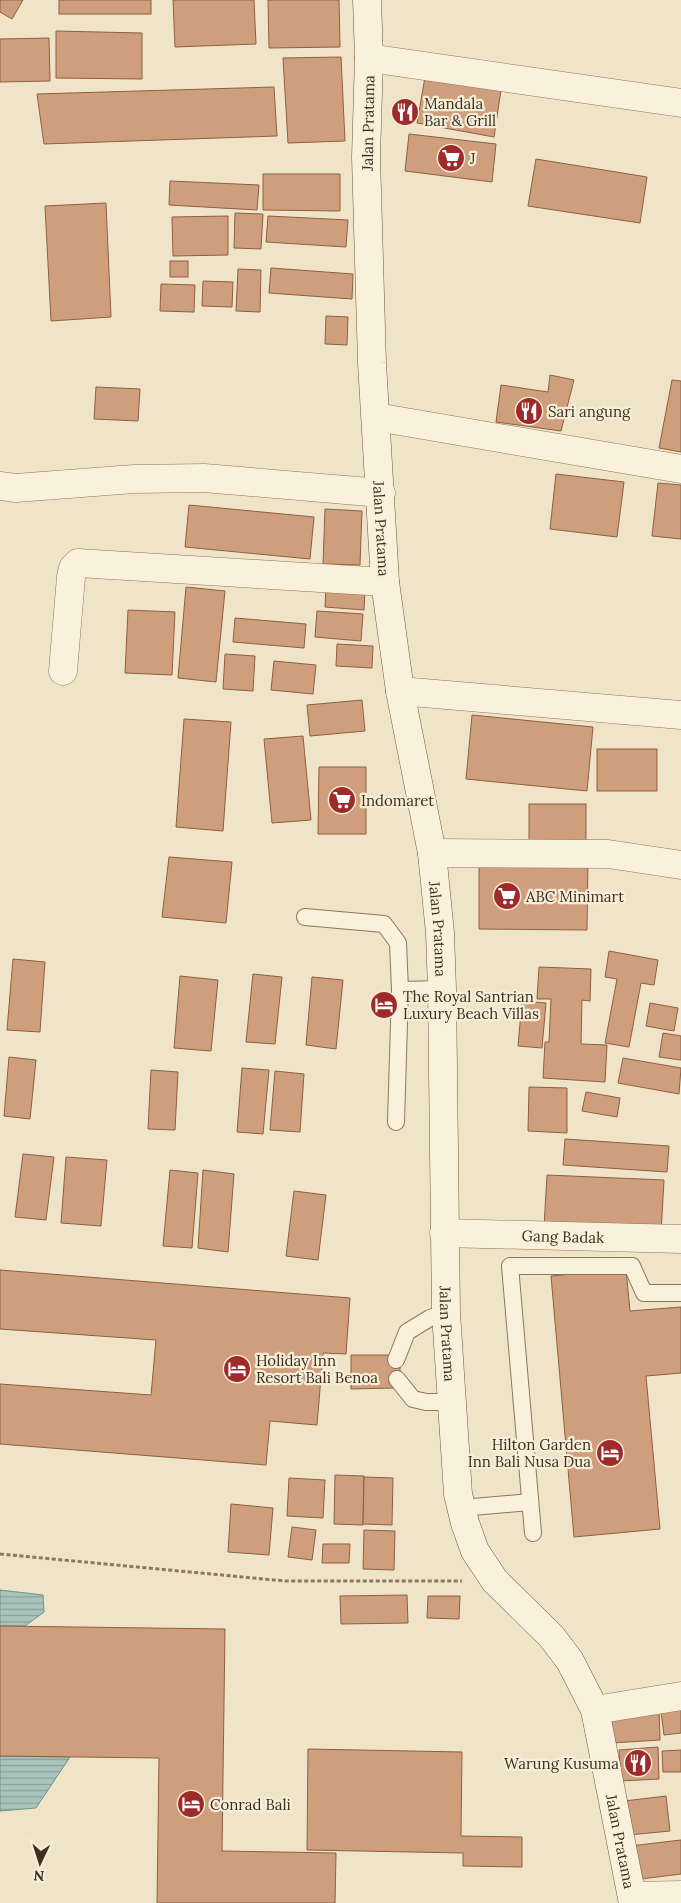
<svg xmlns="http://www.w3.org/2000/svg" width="681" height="1903" viewBox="0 0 681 1903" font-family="Lora,serif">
<defs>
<pattern id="water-rules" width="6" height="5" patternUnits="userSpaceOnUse" patternTransform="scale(1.25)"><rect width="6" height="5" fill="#a9c4bc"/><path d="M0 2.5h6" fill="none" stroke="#8ba098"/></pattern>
</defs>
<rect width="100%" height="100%" fill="#f0e4c8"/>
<!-- water -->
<g fill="url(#water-rules)" stroke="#6f938a">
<path d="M0 1590 43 1595 44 1612 25 1626H0Z"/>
<path d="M0 1756 70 1757 36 1808 0 1811Z"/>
</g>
<!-- building -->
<g fill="#cf9f7d" stroke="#8d5f41">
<path d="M0 0H23L12 19 0 12Z"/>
<rect x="59" y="0" width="92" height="14"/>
<path d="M173 0H254L256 44 175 47Z"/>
<path d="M268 0H339L340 47 269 48Z"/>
<path d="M56 31 142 33V79L56 78Z"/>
<path d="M49 38 50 81 0 82V39Z"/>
<path d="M341 57 345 141 288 143 283 58Z"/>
<path d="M425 77 501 90 494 137 417 123Z"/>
<path d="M274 87 277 136 44 144 37 94Z"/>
<path d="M409 134 496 144 492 182 405 171Z"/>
<path d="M536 159 647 177 640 223 528 206Z"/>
<path d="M263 174H340V211L263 210Z"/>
<path d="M170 181 259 185 257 210 169 205Z"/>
<path d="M106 203 111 317 51 321 45 206Z"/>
<path d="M235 213 263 214 261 249 234 248Z"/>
<path d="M228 216V255L173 256 172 217Z"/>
<path d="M268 216 348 220 346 247 266 242Z"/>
<rect x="170" y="261" width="18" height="16"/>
<path d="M271 268 353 274 352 299 269 293Z"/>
<path d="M238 269 261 270 260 312 236 311Z"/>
<path d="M203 281 233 282 232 307 202 306Z"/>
<path d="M161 284 195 285 194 312 160 311Z"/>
<path d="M326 316 348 317 347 345 325 344Z"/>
<path d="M550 375 574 380 561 431 496 422 501 385 548 392Z"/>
<path d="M672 380 681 381V452L659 448Z"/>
<path d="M96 387 140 389 138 421 94 419Z"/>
<path d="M556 474 624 482 617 537 550 529Z"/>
<path d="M658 483 681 485V539L652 536Z"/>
<path d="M189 505 314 517 310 559 185 547Z"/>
<path d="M325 509 362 511 360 565 323 564Z"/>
<path d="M326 586 365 589 364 610 325 607Z"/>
<path d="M186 587 225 591 216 682 178 678Z"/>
<path d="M128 610 175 612 172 675 125 673Z"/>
<path d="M317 611 363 614 361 641 315 637Z"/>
<path d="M235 618 306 624 304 648 233 642Z"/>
<path d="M337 644 373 646 372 668 336 666Z"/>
<path d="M225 654 255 656 253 691 223 689Z"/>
<path d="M274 661 316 665 313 694 271 690Z"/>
<path d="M362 700 365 731 310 736 307 705Z"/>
<path d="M472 715 593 727 587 791 466 779Z"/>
<path d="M184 719 231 722 223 831 176 827Z"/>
<path d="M303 736 311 820 272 823 264 739Z"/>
<rect x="597" y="749" width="60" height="42"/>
<path d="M319 767H366V834H318Z"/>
<rect x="529" y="804" width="57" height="39"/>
<path d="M169 857 232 862 226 923 162 917Z"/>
<path d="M479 860 588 861 587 930 479 929Z"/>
<path d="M609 951 658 960 654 985 641 983 629 1047 605 1043 617 979 605 977Z"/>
<path d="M13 959 45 962 40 1032 7 1030Z"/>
<path d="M539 967 591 969 590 1001 582 1000 581 1044 607 1045 605 1082 543 1078 545 1042H549L551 999H537Z"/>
<path d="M253 974 282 977 275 1044 246 1042Z"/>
<path d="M180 976 218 980 211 1051 174 1048Z"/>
<path d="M312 977 343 980 336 1049 306 1045Z"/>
<path d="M522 1001 546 1003 542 1048 518 1046Z"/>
<path d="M650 1003 678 1008 674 1031 646 1026Z"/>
<path d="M663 1033 681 1036V1060L659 1057Z"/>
<path d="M9 1057 36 1060 30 1119 4 1116Z"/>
<path d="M623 1058 681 1068 679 1094 618 1083Z"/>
<path d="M242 1068 269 1070 263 1134 237 1132Z"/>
<path d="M151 1070 178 1072 175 1130 148 1129Z"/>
<path d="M275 1071 304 1074 300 1132 270 1130Z"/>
<path d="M529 1087 567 1088V1133L528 1131Z"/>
<path d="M586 1092 620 1098 617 1117 582 1111Z"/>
<path d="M565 1139 669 1146 667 1172 563 1165Z"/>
<path d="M23 1154 54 1157 46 1220 15 1217Z"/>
<path d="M66 1157 107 1160 101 1226 61 1223Z"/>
<path d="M170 1170 198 1173 192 1248 163 1246Z"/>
<path d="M203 1170 234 1174 228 1252 198 1248Z"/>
<path d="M547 1175 664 1180 661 1233 544 1227Z"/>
<path d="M294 1191 326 1195 318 1260 286 1256Z"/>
<path d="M626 1269 630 1311 681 1307V1373L646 1376 660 1529 574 1537 551 1276Z"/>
<path d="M0 1270 350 1298 346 1354 323 1353 317 1425 270 1421 266 1465 0 1444V1384L151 1395 156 1340 0 1329Z"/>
<path d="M351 1355H392L400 1360V1378H393L394 1388 351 1389Z"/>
<path d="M335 1475 364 1476 363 1525 334 1524Z"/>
<path d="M364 1477 393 1478 392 1525 363 1524Z"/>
<path d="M289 1478 325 1480 323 1518 287 1516Z"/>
<path d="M231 1504 273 1508 269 1555 228 1552Z"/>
<path d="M292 1527 316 1530 312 1560 288 1557Z"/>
<path d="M364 1530 395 1531 394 1570 363 1569Z"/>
<path d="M323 1544H350L349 1563H322Z"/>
<path d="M407 1595 408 1623 341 1624 340 1596Z"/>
<path d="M428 1596H460L459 1619 427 1618Z"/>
<path d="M0 1626 225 1629 222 1851 336 1853 335 1903H157L159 1758 0 1756Z"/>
<path d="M659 1707 660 1740 611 1743 610 1709Z"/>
<path d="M681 1710V1733L664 1735 661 1712Z"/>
<path d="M658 1747 659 1779 621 1781 619 1750Z"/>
<path d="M308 1749 462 1752 461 1836 522 1837V1867L463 1866V1853L307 1850Z"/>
<path d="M681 1750V1772H663L662 1751Z"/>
<path d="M666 1796 670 1831 628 1835 624 1801Z"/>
<path d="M681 1840V1874L633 1880 630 1846Z"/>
</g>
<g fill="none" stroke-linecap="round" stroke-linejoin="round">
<!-- lane casing -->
<g stroke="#8d765c" stroke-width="18">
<g id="lane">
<path d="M305 917 384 924 398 943 400 990 442 989"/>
<path d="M396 1122 400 990"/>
<path d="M396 1360 407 1332 430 1318 446 1313"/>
<path d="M397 1379 413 1399 426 1402H452"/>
<path d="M461 1508 530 1502"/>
<path d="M533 1533 510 1266H632L644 1293H681"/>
</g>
</g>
<!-- street casing -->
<g stroke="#8d765c" stroke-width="29">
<g id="street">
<path d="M369 58 681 103"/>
<path d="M376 417 681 469"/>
<path d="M0 486 16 488 134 479 204 478 381 493"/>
<path d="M63 671 71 577 73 568 78 563 385 582"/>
<path d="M400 691 681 715"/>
<path d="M432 853 608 854 681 865"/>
<path id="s1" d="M444 1233 681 1239"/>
<path d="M595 1710 681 1696"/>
<path d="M632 1896 681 1895"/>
</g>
</g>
<!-- secondary casing -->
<g stroke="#6f573f" stroke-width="29">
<g id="secondary">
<path id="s2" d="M367 0 369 58 366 157 372 363 385 582 400 691 432 853 440 933 442 989 446 1313 458 1494 465 1523 475 1551 495 1581 551 1636 570 1661 595 1710 633 1903"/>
</g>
</g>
<!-- path -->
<path stroke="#8d765c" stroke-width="3" stroke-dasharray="4 2.5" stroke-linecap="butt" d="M0 1554 285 1581H462"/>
<!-- lane -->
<use href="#lane" stroke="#faf1dc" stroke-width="16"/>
<!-- street -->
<use href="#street" stroke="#faf1dc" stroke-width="28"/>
<!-- secondary -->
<use href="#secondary" stroke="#faf1dc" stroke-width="28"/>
</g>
<!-- icons -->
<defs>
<g id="restaurant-disc" transform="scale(1.4375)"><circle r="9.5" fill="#9e2a2b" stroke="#f7eed8"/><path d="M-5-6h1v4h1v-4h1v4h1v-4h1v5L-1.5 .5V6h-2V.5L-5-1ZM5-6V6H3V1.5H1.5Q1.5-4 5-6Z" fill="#fff"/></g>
<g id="supermarket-disc" transform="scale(1.4375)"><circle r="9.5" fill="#9e2a2b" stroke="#f7eed8"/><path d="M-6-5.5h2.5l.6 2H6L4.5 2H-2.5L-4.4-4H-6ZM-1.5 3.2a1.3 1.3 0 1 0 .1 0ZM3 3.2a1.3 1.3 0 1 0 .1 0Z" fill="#fff"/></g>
<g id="hotel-disc" transform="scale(1.4375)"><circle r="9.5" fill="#9e2a2b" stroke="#f7eed8"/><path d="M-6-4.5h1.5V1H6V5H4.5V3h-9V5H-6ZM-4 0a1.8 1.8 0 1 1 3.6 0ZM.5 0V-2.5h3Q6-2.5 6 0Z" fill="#fff"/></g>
</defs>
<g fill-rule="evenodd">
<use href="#restaurant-disc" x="405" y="112"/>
<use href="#supermarket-disc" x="451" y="158"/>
<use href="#restaurant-disc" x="529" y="411"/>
<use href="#supermarket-disc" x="342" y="800"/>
<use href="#supermarket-disc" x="507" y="896"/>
<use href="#hotel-disc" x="384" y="1005"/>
<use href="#hotel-disc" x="237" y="1369"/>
<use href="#hotel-disc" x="610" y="1453"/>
<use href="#restaurant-disc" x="638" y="1763"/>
<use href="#hotel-disc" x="191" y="1804"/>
</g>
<g text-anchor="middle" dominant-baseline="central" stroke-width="4.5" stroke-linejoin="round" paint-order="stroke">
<!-- poi labels -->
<g font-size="15" fill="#3d2e20" stroke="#f7eed8" text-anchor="start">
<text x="424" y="103">Mandala<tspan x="424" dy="17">Bar &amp; Grill</tspan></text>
<text x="470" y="158">J</text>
<text x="548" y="411">Sari angung</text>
<text x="361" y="800">Indomaret</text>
<text x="526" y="896">ABC Minimart</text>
<text x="403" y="996">The Royal Santrian<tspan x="403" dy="17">Luxury Beach Villas</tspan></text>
<text x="256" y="1360">Holiday Inn<tspan x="256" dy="17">Resort Bali Benoa</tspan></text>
<text x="591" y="1444" text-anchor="end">Hilton Garden<tspan x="591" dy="17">Inn Bali Nusa Dua</tspan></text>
<text x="619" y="1763" text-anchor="end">Warung Kusuma</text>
<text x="210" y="1804">Conrad Bali</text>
</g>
<!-- street labels -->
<g font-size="15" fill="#3d2e20" stroke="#f7eed8">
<text transform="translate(368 123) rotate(-89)">Jalan Pratama</text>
<text stroke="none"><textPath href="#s2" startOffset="529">Jalan Pratama</textPath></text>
<text stroke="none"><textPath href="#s2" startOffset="934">Jalan Pratama</textPath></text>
<text stroke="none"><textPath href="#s1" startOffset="119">Gang Badak</textPath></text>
<text stroke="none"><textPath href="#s2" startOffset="1339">Jalan Pratama</textPath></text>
<text stroke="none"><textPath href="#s2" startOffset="1894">Jalan Pratama</textPath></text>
</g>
</g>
<!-- north arrow -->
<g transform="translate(40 1863) rotate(184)" stroke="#f7eed8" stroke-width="4" paint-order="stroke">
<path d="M0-4L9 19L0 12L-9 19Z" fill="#3d2e20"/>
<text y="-8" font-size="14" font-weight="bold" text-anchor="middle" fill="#3d2e20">N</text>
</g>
</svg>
